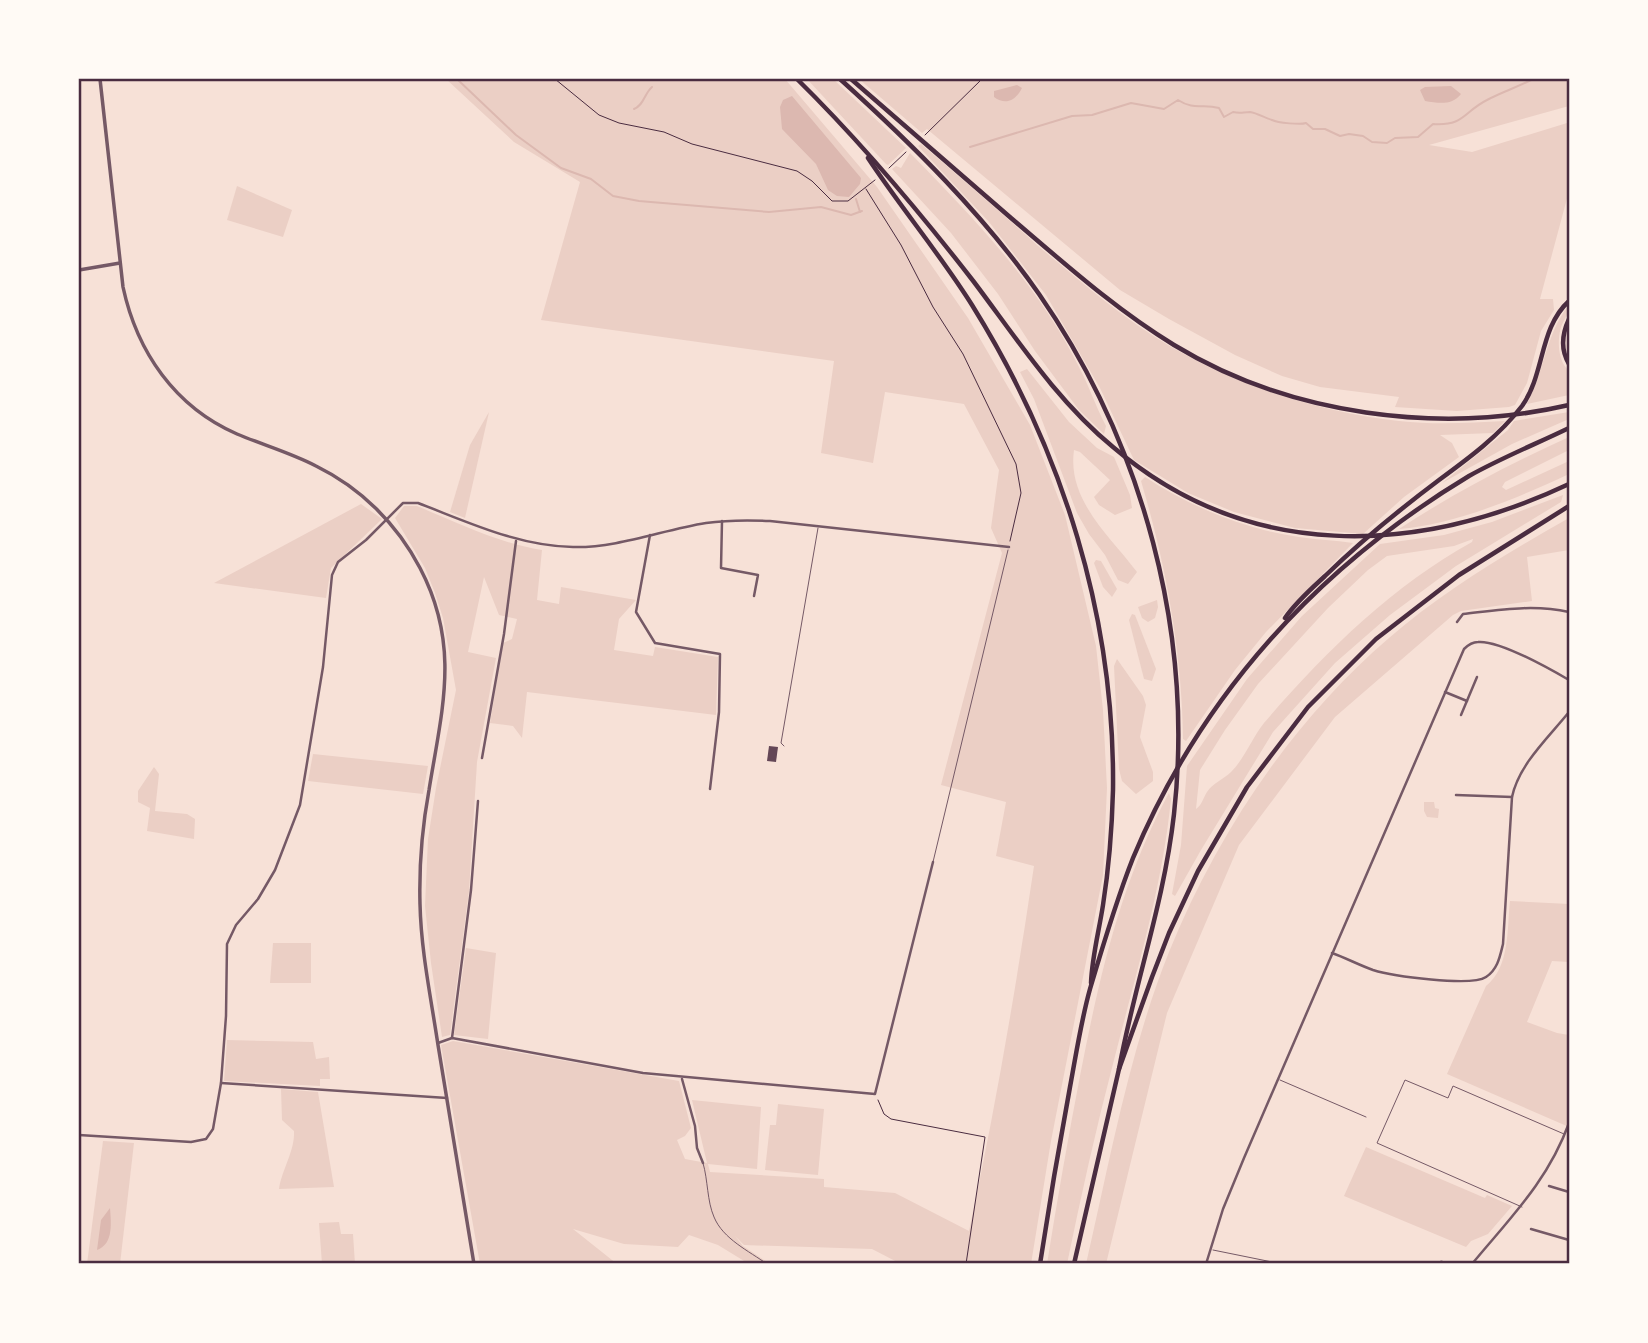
<svg xmlns="http://www.w3.org/2000/svg" width="1648" height="1343" viewBox="0 0 1648 1343" font-family="Arial,sans-serif">
<rect width="100%" height="100%" fill="#f7e1d7"/>
<!-- green -->
<g fill="#ebcfc5" fill-rule="evenodd">
<path d="M446 79H785L877 187 968 318 1030 425 1065 515 1096 646 1103 710 1107 788 1103 875 1051 1141 1031 1264H901L872 1249 744 1245 735 1236 743 1246 770 1264H749L718 1245 689 1235 678 1247 624 1244 573 1229 617 1264H480L441 1045 453 1041 679 1081 691 1128 685 1136 677 1140 685 1159 707 1163 692 1100 761 1107 757 1169 708 1164 710 1172 824 1179V1187L895 1193 969 1231C995 1110 1016 988 1034 866L996 856 1006 802 941 785 1002 553 991 528 999 470 964 404 885 392 873 463 821 453 834 361 541 320 580 182 514 142Z"/>
<path d="M807 79H833L906 148 888 165 886 164Z"/>
<path d="M859 79H1569V106L1429 145 1472 152 1567 123 1569 120V191L1540 299H1553L1554 310 1541 331 1527 383 1515 405 1509 407 1457 411 1395 407 1399 397 1320 387 1282 376 1235 355 1169 319 1120 290 927 129 922 133Z"/>
<path d="M921 144C960 177 999 211 1037 245 1079 280 1121 317 1168 345 1238 386 1319 412 1399 421 1434 425 1470 423 1505 421L1493 433 1440 435 1452 443 1459 457 1404 497 1363 534 1295 528 1234 512 1188 493 1134 460 1100 388 1046 295 989 222 918 146Z"/>
<path d="M910 153C973 217 1039 286 1079 367 1089 386 1096 407 1106 426L1104 434 1079 410 1035 351 998 294 951 233 892 169 896 166 901 168Z"/>
<path d="M237 186 292 210 283 237 227 220Z"/>
<path d="M1569 305C1569 315 1564 319 1561 327 1557 341 1558 361 1569 371V395L1527 404C1544 372 1546 333 1569 305Z"/>
<path d="M1027 369 1069 422 1097 448 1114 457 1130 495 1132 508 1115 515 1099 505 1094 497 1110 480 1080 452 1074 450C1067 500 1109 535 1137 572L1128 584 1118 580 1105 555 1089 534 1077 513 1034 399 1020 372Z"/>
<path d="M489 412 465 518 450 512 470 445Z"/>
<path d="M1569 412V419L1512 444 1442 483 1508 430 1514 421Z"/>
<path d="M1569 437V450L1505 482 1502 487 1506 490 1569 461V474C1520 497 1454 525 1399 529 1454 493 1510 464 1569 437Z"/>
<path d="M1145 477C1191 507 1244 529 1299 537 1317 540 1335 540 1353 543L1266 632 1235 670 1186 741 1183 739C1182 651 1166 565 1141 481Z"/>
<path d="M1563 495 1561 502 1456 566 1390 615 1335 663 1273 732 1201 850 1175 896 1172 894 1181 845 1187 766 1247 679 1302 616 1380 544 1444 535 1492 522ZM1473 539 1472 542C1392 586 1323 654 1264 723 1252 738 1245 758 1231 772 1224 779 1213 783 1207 792 1203 798 1202 805 1196 809L1200 770 1225 730 1258 684 1328 608 1368 570 1387 556 1454 546Z"/>
<path d="M361 504 382 519 331 568 326 598 214 583Z"/>
<path d="M404 506H417C458 523 498 543 542 550L537 600 559 604 561 587 636 600 619 619 614 650 653 656 655 647 718 657 716 715 527 692 522 738 513 726 490 723 503 643 512 639 517 619 499 615 484 577 468 652 496 658 477 762 469 891 450 1035 442 1037 431 963 425 906 428 839 436 788 456 690 443 618 435 593 425 568 395 518Z"/>
<path d="M1569 518V550L1527 557 1532 601 1461 611 1453 615 1335 717 1239 845 1167 1013 1106 1264H1086C1110 1160 1129 1052 1169 952 1217 834 1292 721 1389 638 1443 591 1507 553 1569 518Z"/>
<path d="M1096 560 1101 561 1117 589 1112 597 1103 587 1094 563Z"/>
<path d="M1157 600 1158 607 1155 618 1148 622 1142 618 1138 607Z"/>
<path d="M1132 614 1135 615 1156 669 1152 681 1144 679 1129 620Z"/>
<path d="M1117 659 1143 696 1146 705 1140 737 1153 772V781L1136 794 1122 781 1119 769 1114 666Z"/>
<path d="M313 754 428 766 423 794 308 781Z"/>
<path d="M154 767 159 774 155 811 187 814 195 819 194 839 147 831 150 808 138 802V791Z"/>
<path d="M1169 793 1171 799C1162 889 1136 973 1114 1060 1096 1128 1081 1196 1067 1264H1047C1057 1201 1068 1138 1080 1076 1099 978 1121 881 1169 793Z"/>
<path d="M1424 802H1434L1435 808 1439 809 1438 818 1427 817 1424 811Z"/>
<path d="M1510 901 1569 904V962L1552 961 1527 1022 1557 1033 1569 1035V1127L1447 1074 1486 986C1510 967 1507 929 1510 901Z"/>
<path d="M273 943H311V983H270Z"/>
<path d="M466 948 496 953 488 1039 454 1035Z"/>
<path d="M227 1040 313 1042 316 1059 329 1057 330 1079H320V1086L224 1081Z"/>
<path d="M281 1089 318 1092 334 1187 279 1189C282 1169 295 1151 294 1131L282 1120Z"/>
<path d="M778 1104 824 1109 818 1175 765 1170 770 1125H776Z"/>
<path d="M103 1141 134 1143 120 1264H87Z"/>
<path d="M1366 1147 1485 1198 1487 1195 1512 1206 1488 1234 1471 1241 1466 1247 1344 1196Z"/>
<path d="M339 1222 341 1234H353L355 1264H322L319 1223Z"/>
</g>
<!-- water -->
<g fill="#dcb8b0">
<path d="M1017 85 1022 88C1016 100 1006 106 994 97V91Z"/>
<path d="M1451 86 1461 94C1452 106 1438 103 1425 101L1420 90 1425 87Z"/>
<path d="M792 96 861 178 860 184 849 197 837 196 828 190 816 164 782 129 780 107 783 100Z"/>
<path d="M110 1208C111 1222 114 1244 97 1250L101 1220Z"/>
</g>
<g fill="none" stroke-linecap="round" stroke-linejoin="round">
<!-- stream -->
<g stroke="#dcb8b0" stroke-width="2">
<path d="M457 79 516 135 561 168 591 179 613 196 639 201 769 212 821 207 851 215 862 211"/>
<path d="M1135 79H1143"/>
<path d="M634 109C644 105 644 94 652 87"/>
<path d="M970 147 1072 116 1092 115 1131 103 1164 109 1178 100C1195 111 1202 103 1219 108L1224 117 1233 112C1241 114 1243 112 1250 112 1257 113 1265 118 1272 120 1278 123 1301 125 1306 123L1313 129H1325L1340 136 1349 134 1363 136 1372 142 1387 143 1395 138 1418 137 1433 124C1465 126 1463 112 1487 100 1502 92 1518 87 1533 79"/>
<path d="M856 199 860 212"/>
</g>
</g>
<!-- building -->
<path fill="#644757" d="M769 746 778 747 776 762 767 761Z"/>
<g fill="none" stroke-linecap="round" stroke-linejoin="round">
<!-- path -->
<g stroke="#4a2c40" stroke-width="1">
<path d="M555 79 599 115 619 123 664 132 692 144 797 171 812 181 832 201H848L875 180"/>
<path d="M925 135 982 79"/>
<path d="M889 168 906 152"/>
<path d="M866 189 901 245 933 307 963 354 1016 464 1021 493 1010 541"/>
<path d="M878 1100 884 1114 891 1119 985 1137 966 1264"/>
</g>
<!-- service -->
<g stroke="#755966" stroke-width="1">
<path d="M784 746 781 743 818 528"/>
<path d="M933 862 1008 550"/>
<path d="M1280 1080 1366 1117"/>
<path d="M703 1163C708 1180 707 1201 714 1217 723 1239 749 1251 767 1264"/>
<path d="M1522 1207 1377 1143 1405 1080 1448 1098 1453 1086 1564 1134"/>
<path d="M1213 1250 1282 1264"/>
<path d="M1441 1261 1455 1264"/>
</g>
<!-- minor -->
<g stroke="#755966" stroke-width="2.5">
<path d="M722 521 721 568 758 575 754 596"/>
<path d="M650 535 636 612 655 643 720 654 719 712 710 789"/>
<path d="M1457 622 1463 614C1499 610 1533 604 1569 612"/>
<path d="M1445 692 1467 701"/>
<path d="M1461 715 1477 677"/>
<path d="M482 758 504 634 516 541"/>
<path d="M1456 795 1512 797"/>
<path d="M1332 953C1346 958 1359 965 1373 970 1392 976 1471 987 1486 977 1498 969 1500 956 1503 944L1512 797C1519 764 1549 737 1569 712"/>
<path d="M452 1038 471 890 478 801"/>
<path d="M438 1043 452 1038 643 1073 875 1094 933 862"/>
<path d="M682 1079 695 1126 697 1148 703 1163"/>
<path d="M221 1083 447 1098"/>
<path d="M79 1135 191 1142 206 1139 213 1129 221 1083 226 1016 227 944 236 925 258 899 275 870 300 805 323 667 332 575 338 562 366 540 403 503H418C468 522 518 546 573 547 618 548 662 530 706 523 727 520 749 520 770 521L1009 547"/>
<path d="M1549 1186 1569 1192"/>
<path d="M1531 1229 1569 1240"/>
<path d="M1206 1264 1223 1209 1244 1158 1464 649C1468 645 1472 642 1478 642 1499 640 1550 669 1569 680"/>
<path d="M1472 1264C1510 1218 1548 1181 1569 1123"/>
</g>
<!-- tertiary -->
<g stroke="#755966" stroke-width="3.5">
<path d="M100 79 123 287C137 352 175 407 237 434 263 445 291 453 316 466 361 488 397 524 420 568 461 646 442 709 429 790 422 828 419 866 420 904 421 951 431 998 438 1045 450 1118 462 1191 474 1264"/>
<path d="M79 270 120 263"/>
</g>
<!-- motorway -->
<g stroke="#4a2c40" stroke-width="4.5">
<path d="M797 79C861 142 919 211 974 282 1017 339 1057 401 1113 447 1248 562 1416 556 1569 484"/>
<path d="M840 79C912 144 983 214 1039 294 1143 444 1194 633 1174 814 1164 903 1135 982 1119 1069"/>
<path d="M851 79C904 125 958 172 1011 218 1064 263 1115 309 1174 345 1289 415 1439 435 1569 405"/>
<path d="M868 158C901 208 940 254 972 305 1063 451 1115 617 1113 790 1112 829 1109 867 1103 905 1099 931 1092 957 1091 983"/>
<path d="M1569 319C1562 334 1560 349 1569 364"/>
<path d="M1285 618C1296 602 1311 589 1325 576 1361 541 1399 510 1439 480 1469 458 1499 436 1522 406 1545 374 1539 328 1569 301"/>
<path d="M1040 1264C1049 1205 1059 1146 1070 1087 1076 1055 1081 1021 1090 989 1103 945 1116 901 1133 858 1201 695 1318 567 1469 476 1501 458 1536 444 1569 428"/>
<path d="M1074 1264 1119 1069 1152 977 1169 933 1198 871 1247 787 1308 707 1376 639 1459 575 1569 506"/>
</g>
</g>
<!-- border -->
<rect width="1648" height="1343" fill="none" stroke="#fffaf5" stroke-width="161"/>
<rect x="80" y="80" width="1488" height="1182" fill="none" stroke="#4a2c40" stroke-width="2.5"/>
</svg>
